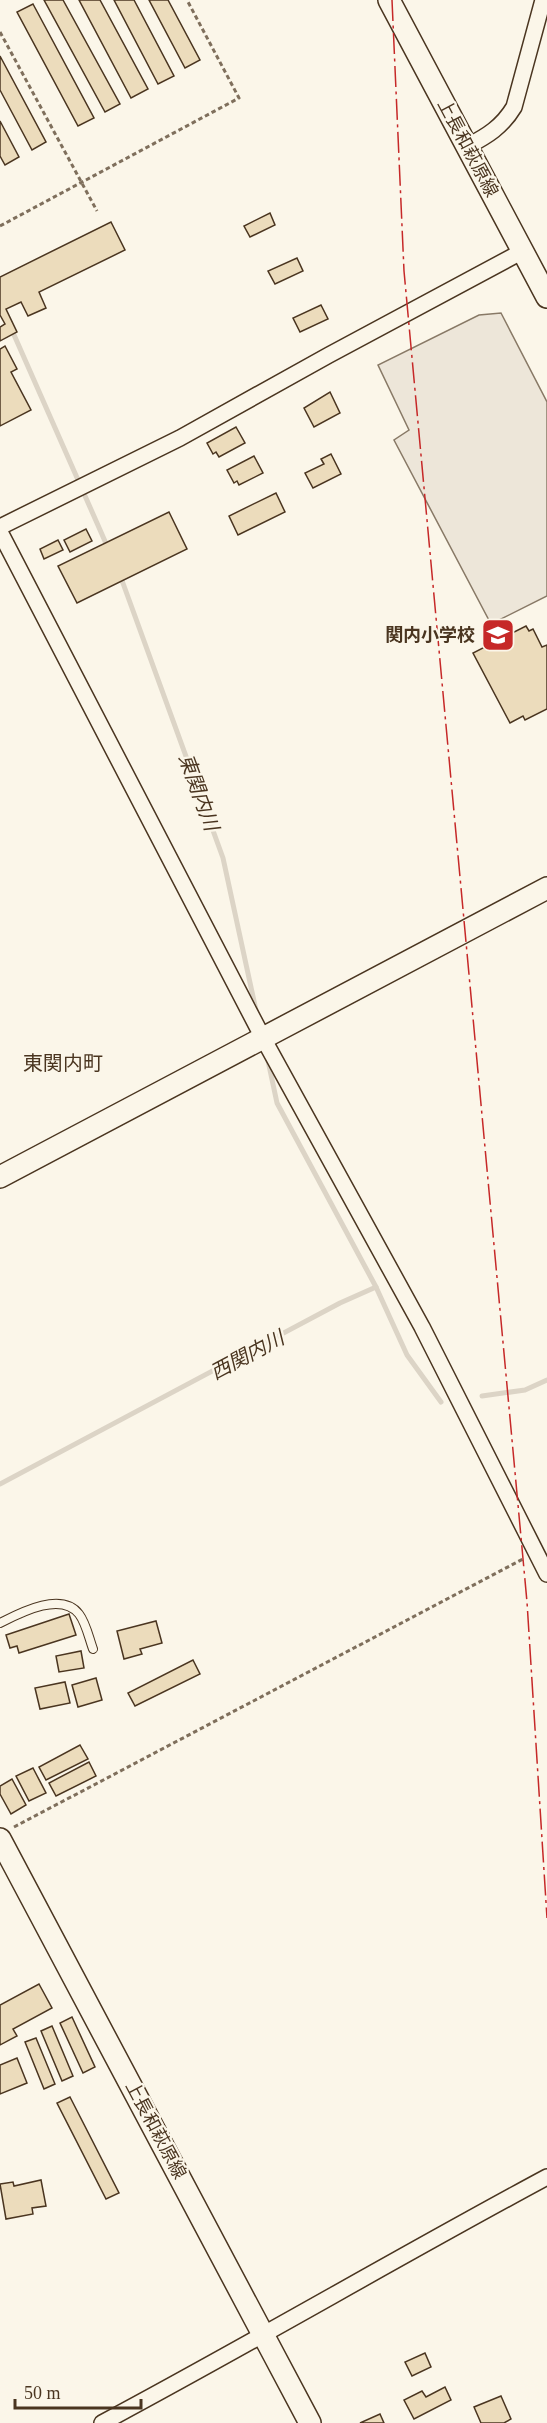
<svg xmlns="http://www.w3.org/2000/svg" width="547" height="2423" viewBox="0 0 547 2423" font-family="'Times New Roman','Noto Sans JP',serif">
<rect width="100%" height="100%" fill="#fbf6e9"/>
<!-- green -->
<path fill="#ede6d9" stroke="#887966" stroke-width="1.5" d="M501 313 547 402V596L491 624 394 440 409 430 378 365 479 315Z"/>
<g fill="none" stroke-linecap="round" stroke-linejoin="round">
<!-- stream -->
<g stroke="#dcd4c6" stroke-width="5">
<path d="M11 328 108 548"/>
<path d="M120 575 223 858 257 1015"/>
<path d="M267 1056 277 1103 376 1287 407 1355 441 1402"/>
<path d="M482 1396 525 1390 547 1380"/>
<path d="M0 1484 340 1303 376 1287"/>
</g>
</g>
<!-- building -->
<g fill="#ecdcbc" stroke="#4a3520" stroke-width="1.5">
<path d="M44 0H63L120 104 105 112Z"/>
<path d="M79 0H100L148 89 131 98Z"/>
<path d="M114 0H134L174 76 158 84Z"/>
<path d="M149 0H168L200 60 185 68Z"/>
<path d="M33 4 94 118 78 126 17 12Z"/>
<path d="M0 56 46 142 32 150 0 90Z"/>
<path d="M0 121 19 157 5 165 0 156Z"/>
<path d="M270 213 275 225 250 237 244 226Z"/>
<path d="M111 222 125 250 39 292 46 308 28 316 21 302 6 309 17 332 0 341V327L5 324 0 315V277Z"/>
<path d="M297 258 303 271 275 284 268 271Z"/>
<path d="M321 305 328 319 300 332 293 318Z"/>
<path d="M5 346 17 369 11 372 31 410 0 426V349Z"/>
<path d="M330 392 340 413 314 427 304 408Z"/>
<path d="M236 427 245 443 219 457 216 452 213 454 207 443Z"/>
<path d="M331 454 341 474 313 488 305 473 324 464 321 459Z"/>
<path d="M254 456 263 473 239 485 237 481 234 483 227 470Z"/>
<path d="M276 493 285 512 238 535 229 516Z"/>
<path d="M169 512 187 549 77 603 58 566Z"/>
<path d="M86 529 92 541 70 552 64 540Z"/>
<path d="M58 540 63 550 44 559 40 549Z"/>
<path d="M526 626 529 631 533 629 542 647 547 645V709L525 720 523 716 510 723 473 653Z"/>
<path d="M69 1614 76 1635 19 1653 17 1646 10 1648 6 1635Z"/>
<path d="M156 1621 162 1643 140 1649 142 1654 124 1659 117 1631Z"/>
<path d="M81 1651 84 1668 59 1672 56 1656Z"/>
<path d="M193 1660 200 1674 135 1706 128 1693Z"/>
<path d="M96 1678 102 1700 78 1707 72 1685Z"/>
<path d="M65 1682 70 1703 40 1709 35 1688Z"/>
<path d="M80 1745 88 1759 46 1780 39 1767Z"/>
<path d="M89 1762 96 1776 56 1796 49 1783Z"/>
<path d="M33 1768 46 1793 29 1801 16 1776Z"/>
<path d="M12 1779 26 1805 11 1814 0 1794V1786Z"/>
<path d="M39 1984 52 2008 13 2029 17 2036 0 2045V2005Z"/>
<path d="M72 2017 95 2067 83 2073 60 2023Z"/>
<path d="M52 2026 73 2076 62 2081 41 2031Z"/>
<path d="M36 2038 55 2084 44 2089 25 2042Z"/>
<path d="M17 2058 27 2083 0 2094V2065Z"/>
<path d="M70 2097 119 2193 106 2199 57 2103Z"/>
<path d="M41 2180 46 2206 32 2208 33 2214 6 2219 0 2184 13 2182 14 2186Z"/>
<path d="M425 2353 431 2367 412 2376 405 2362Z"/>
<path d="M445 2387 451 2400 414 2419 404 2400 422 2391 426 2397Z"/>
<path d="M501 2396 511 2419 504 2423H481L474 2407Z"/>
<path d="M380 2414 384 2423H360Z"/>
</g>
<g fill="none" stroke-linecap="round" stroke-linejoin="round">
<!-- lane casing -->
<g stroke="#4a3520" stroke-width="10">
<path id="lane" d="M0 1623C20 1613 61 1591 79 1614 86 1623 89 1638 93 1649"/>
</g>
<!-- street casing -->
<g stroke="#4a3520" stroke-width="18">
<g id="street">
<path d="M468 146C487 136 502 127 514 107L543 0"/>
<path d="M0 527 180 438 329 355 523 251"/>
<path d="M0 532 263 1038 422 1327 547 1574"/>
<path d="M102 2423C252 2343 398 2257 547 2177"/>
</g>
</g>
<!-- secondary casing -->
<g stroke="#4a3520" stroke-width="24">
<g id="secondary">
<path d="M389 0 547 297"/>
<path d="M0 1177 547 888"/>
<path d="M0 1839 310 2423"/>
</g>
</g>
<!-- path -->
<g stroke="#7f6f5c" stroke-width="3" stroke-dasharray="4.5 3" stroke-linecap="butt">
<path d="M0 32 97 211"/>
<path d="M0 226 239 98 187 0"/>
<path d="M14 1827 523 1559"/>
</g>
<!-- lane -->
<use href="#lane" stroke="#fbf6e9" stroke-width="8"/>
<!-- street -->
<use href="#street" stroke="#fbf6e9" stroke-width="15"/>
<!-- secondary -->
<use href="#secondary" stroke="#fbf6e9" stroke-width="21"/>
<!-- power -->
<path stroke="#c62828" stroke-width="1.5" stroke-dasharray="21 4.5 3 4.5" stroke-linecap="butt" d="M392 0 404 271 527 1602 547 1918"/>
</g>
<!-- icons -->
<defs>
<g id="school-square" transform="scale(1.725)"><rect x="-9" y="-9" width="18" height="18" rx="4" fill="#c62828" stroke="#fbf6e9"/><path d="M0-5L7-2L0 1L-7-2ZM-4 1L0 2.5L4 1V4Q0 6-4 4Z" fill="#fff"/></g>
</defs>
<g fill-rule="evenodd">
<use href="#school-square" x="498" y="635"/>
</g>
<g text-anchor="middle" dominant-baseline="central" stroke-width="4.5" stroke-linejoin="round" paint-order="stroke">
<!-- street labels -->
<g font-size="18" fill="#4a3520" stroke="#fbf6e9">
<text transform="translate(468 148) rotate(62)">上長和萩原線</text>
<text transform="translate(156 2130) rotate(62)">上長和萩原線</text>
</g>
<!-- poi labels -->
<g font-size="18" font-weight="bold" fill="#4a3520" stroke="#fbf6e9" text-anchor="end">
<text x="475" y="635">関内小学校</text>
</g>
<!-- water labels -->
<g font-size="20" font-style="italic" fill="#4a3520" stroke="#fbf6e9">
<text transform="translate(199 792) rotate(70)">東関内川</text>
<text transform="translate(247 1355) rotate(-28)">西関内川</text>
</g>
<!-- neighbourhood labels -->
<g font-size="20" fill="#4a3520" stroke="#fbf6e9">
<text x="63" y="1063">東関内町</text>
</g>
</g>
<!-- scale -->
<path d="M15 2399v9h126v-9" fill="none" stroke="#4a3520" stroke-width="3"/>
<text x="24" y="2399" font-size="18" fill="#4a3520" stroke="#fbf6e9" stroke-width="4.5" paint-order="stroke">50 m</text>
</svg>
